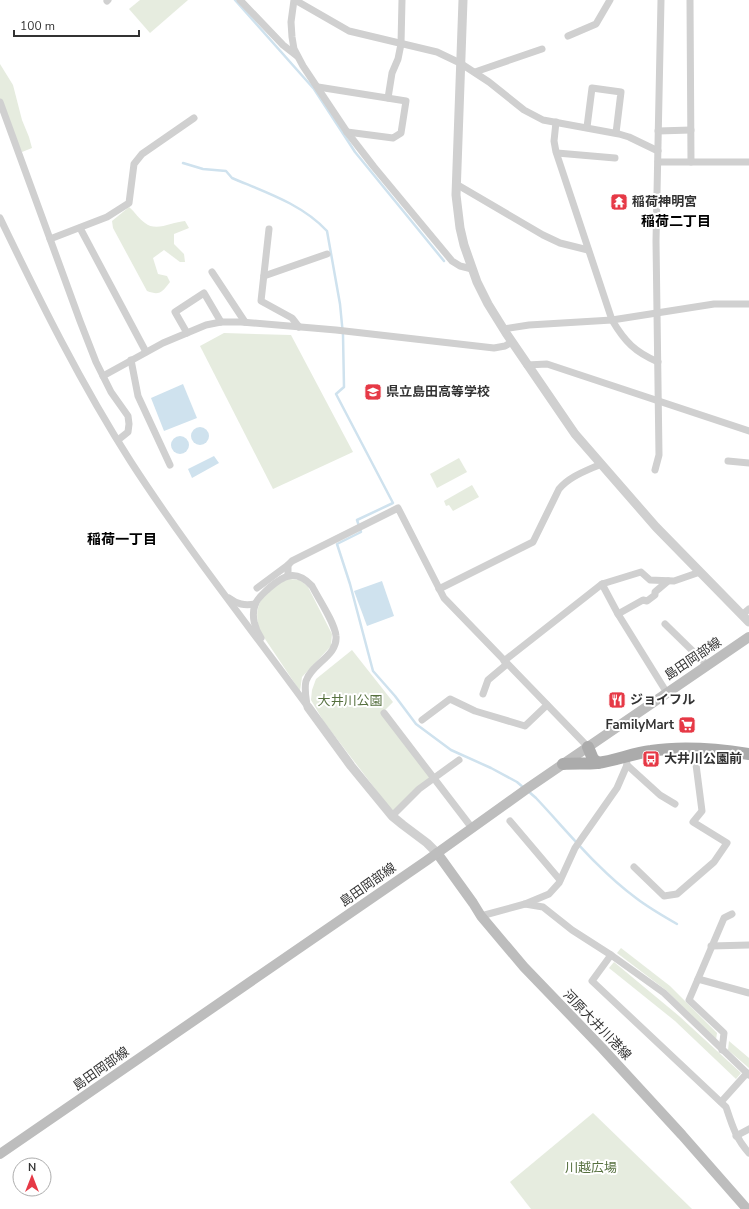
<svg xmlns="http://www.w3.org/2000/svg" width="749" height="1209" viewBox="0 0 749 1209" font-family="'Nunito Sans','Noto Sans JP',sans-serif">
<rect width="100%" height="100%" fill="#fff"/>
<!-- green -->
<g fill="#e6ecdf">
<path d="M140 0H188L150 33 129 9Z"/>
<path d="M0 64 13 85 22 120 29 137 32 148 22 152 12 133 0 99Z"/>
<path d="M129 207C135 212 139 219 145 223 156 232 172 222 185 221L189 228 174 234V244L184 254 185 262H180L164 250 153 258 158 274 167 276 170 282C162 292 160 296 147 291L113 228 112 221Z"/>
<path d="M224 333 291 335 353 452 273 489 200 346Z"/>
<path d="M459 458 467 472 437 488 430 474Z"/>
<path d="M472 485 479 497 453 511 449 505 446 506 444 501Z"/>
<path d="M289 579 300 580 308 587 332 634 331 646 302 677 300 691 261 633C250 607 264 588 289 579Z"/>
<path d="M352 650 393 702 382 713 431 778 393 812 324 722 311 700 312 690 316 679Z"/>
<path d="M621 948 670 986 717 1033 716 1040 667 991 617 953Z"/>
<path d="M614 962 679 1016 741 1073 736 1079 675 1021 609 968Z"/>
<path d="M729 1041 749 1058V1068L728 1050Z"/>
<path d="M593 1113 690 1207 692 1209H531L510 1182Z"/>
</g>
<!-- water -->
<g fill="#cfe2ee">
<path d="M183 384 197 418 164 431 151 398Z"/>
<circle cx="200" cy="436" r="9"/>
<circle cx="180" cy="445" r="9"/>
<path d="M214 456 219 463 192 478 188 469Z"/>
<path d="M382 581 394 616 367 626 354 591Z"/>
</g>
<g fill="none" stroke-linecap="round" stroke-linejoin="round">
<!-- stream -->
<g stroke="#cfe2ee" stroke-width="2.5">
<path d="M235 0 314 89 355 152 444 261"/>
<path d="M183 163 203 169 226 171 232 178C265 192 302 204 327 231L340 304 343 335 344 387 336 394 393 503 357 520 361 532 337 544 350 584 373 671 395 696 416 724 451 750 491 768 517 782 524 788"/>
<path d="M528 791 536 798C568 832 598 870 636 898 649 908 663 916 677 924"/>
</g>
<!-- minor -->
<g stroke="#d0d0d0" stroke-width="7">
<path d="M240 0 283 45 297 56"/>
<path d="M294 0 291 22 292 37 294 49 303 66 347 132 374 167 452 261 460 266 472 269"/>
<path d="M295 0 349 31 437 52 460 63 489 82 524 110 543 120 619 134 629 137 658 151"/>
<path d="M690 0 691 162"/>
<path d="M107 1 108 0"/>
<path d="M568 36 596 24 610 0"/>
<path d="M475 72 542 49"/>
<path d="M318 87 406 101 401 133 393 138 347 132"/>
<path d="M388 98 392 73 398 59 401 44 402 0"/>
<path d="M0 102 80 321 96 362 111 392 128 416 129 424 128 432 118 440"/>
<path d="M556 122 554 141 556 152 612 320C625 342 635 352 658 362"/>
<path d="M587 127 592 88 621 92 616 133"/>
<path d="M658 131 691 130"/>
<path d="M557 153 615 158"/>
<path d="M658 162H749"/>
<path d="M456 184 543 235 560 243 588 250"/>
<path d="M0 218C40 301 81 384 131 462 186 547 249 626 308 707"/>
<path d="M80 228 146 352"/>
<path d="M269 229 261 301 292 318 299 327"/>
<path d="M50 239 107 217 129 203 134 164 142 154 194 118"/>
<path d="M212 272 245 322"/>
<path d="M264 276 327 254"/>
<path d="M503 329 529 325 612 320 714 304H749"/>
<path d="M187 333 175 312 204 293 221 322"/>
<path d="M131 360 138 396 170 465"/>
<path d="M527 365 547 364 749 431"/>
<path d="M103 376 163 343 206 325 221 322H241L336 330 494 348 505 346 512 342"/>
<path d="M728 461 749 463"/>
<path d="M655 470 659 455 656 241 661 0"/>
<path d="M288 575V565L292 561 398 508 444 598 588 747"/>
<path d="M602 584 618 614 667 693"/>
<path d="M257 588 288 565"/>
<path d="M439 589 533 542 559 489C570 476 586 471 601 464"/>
<path d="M229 598C237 604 244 606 255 604"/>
<path d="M618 614 643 600 647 601 655 595V592L668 581"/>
<path d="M742 615 749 609"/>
<path d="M665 624 707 665"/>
<path d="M261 638C255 629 251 616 255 605 257 598 264 593 269 588 284 575 296 569 312 586 318 598 335 623 336 636 338 656 312 663 306 681 304 689 306 697 307 705"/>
<path d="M504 661 602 584 641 572 650 580 674 581 700 572"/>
<path d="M483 694 488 680 507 664"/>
<path d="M384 713 472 828"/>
<path d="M422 720 450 699 475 711 525 726 547 705"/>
<path d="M627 765 660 795 675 804"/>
<path d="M392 816 419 789 459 760"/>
<path d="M510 821 560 880"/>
<path d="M634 867 664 896 677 894 714 862 727 843 693 822 702 811 694 749"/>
<path d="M525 904 543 907 572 930 611 955 664 993 749 1075"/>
<path d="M481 916 525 904 549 894 559 883 575 848 617 788 627 765 626 756"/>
<path d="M711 946 749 945"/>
<path d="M611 955 592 981 726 1107C732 1125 736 1139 749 1153"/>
<path d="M698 979 749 993"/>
<path d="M722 1050 724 1033 689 1000 724 918 732 914"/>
<path d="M721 1102 747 1073"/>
<path d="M736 1136 749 1129"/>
</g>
<!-- tertiary -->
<g stroke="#d0d0d0" stroke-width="9">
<path d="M463 0 456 195 460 228 464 245 477 282 488 304 506 333 575 434 656 527 749 622"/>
<path d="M308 707 351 766 392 816 403 825 427 843 437 853"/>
</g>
<!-- secondary -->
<g stroke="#bdbdbd" stroke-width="10">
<path d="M437 853 473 903 481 916 524 967 602 1048 682 1135 747 1209"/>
<path d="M0 1154 426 861 528 788 749 637"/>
</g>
<!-- primary -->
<g stroke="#ababab" stroke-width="12">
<path d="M588 747 593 759 598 763"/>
<path d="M563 764C574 763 586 764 597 763 615 761 633 753 651 751 683 746 717 749 749 754"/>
</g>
</g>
<!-- icons -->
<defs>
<g id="temple-square" transform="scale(0.9)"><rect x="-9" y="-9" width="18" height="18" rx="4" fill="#e63946" stroke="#fff"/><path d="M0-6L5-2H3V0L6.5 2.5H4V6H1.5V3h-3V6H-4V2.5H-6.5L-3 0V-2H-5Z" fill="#fff"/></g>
<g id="school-square" transform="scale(0.9)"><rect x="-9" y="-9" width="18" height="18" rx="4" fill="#e63946" stroke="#fff"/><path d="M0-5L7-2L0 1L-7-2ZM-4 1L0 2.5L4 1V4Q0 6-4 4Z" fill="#fff"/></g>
<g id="restaurant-square" transform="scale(0.9)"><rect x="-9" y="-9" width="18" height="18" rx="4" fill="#e63946" stroke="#fff"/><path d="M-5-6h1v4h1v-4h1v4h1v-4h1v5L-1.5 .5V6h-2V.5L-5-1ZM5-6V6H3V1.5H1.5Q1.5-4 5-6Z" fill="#fff"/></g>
<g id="supermarket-square" transform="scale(0.9)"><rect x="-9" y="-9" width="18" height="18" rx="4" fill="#e63946" stroke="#fff"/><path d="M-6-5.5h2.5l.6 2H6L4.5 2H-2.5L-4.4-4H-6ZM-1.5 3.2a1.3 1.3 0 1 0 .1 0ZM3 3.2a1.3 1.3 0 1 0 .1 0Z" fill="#fff"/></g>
<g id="bus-square" transform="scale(0.9)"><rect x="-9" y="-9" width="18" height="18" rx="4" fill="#e63946" stroke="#fff"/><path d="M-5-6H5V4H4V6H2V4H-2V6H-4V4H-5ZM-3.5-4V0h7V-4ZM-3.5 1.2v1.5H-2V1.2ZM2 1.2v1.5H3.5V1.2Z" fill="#fff"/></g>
</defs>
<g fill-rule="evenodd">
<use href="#temple-square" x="619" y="202"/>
<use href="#school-square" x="373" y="392"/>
<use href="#restaurant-square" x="617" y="700"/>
<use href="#supermarket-square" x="687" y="725"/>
<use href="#bus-square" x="651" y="759"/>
</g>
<g text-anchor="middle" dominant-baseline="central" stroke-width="4" stroke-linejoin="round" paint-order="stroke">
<!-- poi labels -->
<g font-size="13" font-weight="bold" fill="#333" stroke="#fff" text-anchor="start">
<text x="632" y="202">稲荷神明宮</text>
<text x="386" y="392">県立島田高等学校</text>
<text x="630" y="700">ジョイフル</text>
<text x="674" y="725" text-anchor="end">FamilyMart</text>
<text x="664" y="759">大井川公園前</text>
</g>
<!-- street labels -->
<g font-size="13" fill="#333" stroke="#fff">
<text transform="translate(693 659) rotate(-34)">島田岡部線</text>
<text transform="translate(368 885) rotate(-35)">島田岡部線</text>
<text transform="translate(597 1025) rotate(46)">河原大井川港線</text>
<text transform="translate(101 1069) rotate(-35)">島田岡部線</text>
</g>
<!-- park labels -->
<g font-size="13" fill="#56703f" stroke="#fff">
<text x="350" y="701">大井川公園</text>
<text x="591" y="1168">川越広場</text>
</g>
<!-- neighbourhood labels -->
<g font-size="14" font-weight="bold" fill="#000" stroke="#fff">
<text x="676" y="221">稲荷二丁目</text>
<text x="122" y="539">稲荷一丁目</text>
</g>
</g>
<!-- north arrow -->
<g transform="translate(32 1177)"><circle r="19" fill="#ffffff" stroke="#adadad"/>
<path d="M0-3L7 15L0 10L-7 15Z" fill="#e63946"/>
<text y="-6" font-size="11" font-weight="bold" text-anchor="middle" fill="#333333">N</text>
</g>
<!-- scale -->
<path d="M14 30v6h125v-6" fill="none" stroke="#333333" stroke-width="2"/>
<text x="20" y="30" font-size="12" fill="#333333" stroke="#ffffff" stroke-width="3" paint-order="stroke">100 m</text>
</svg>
